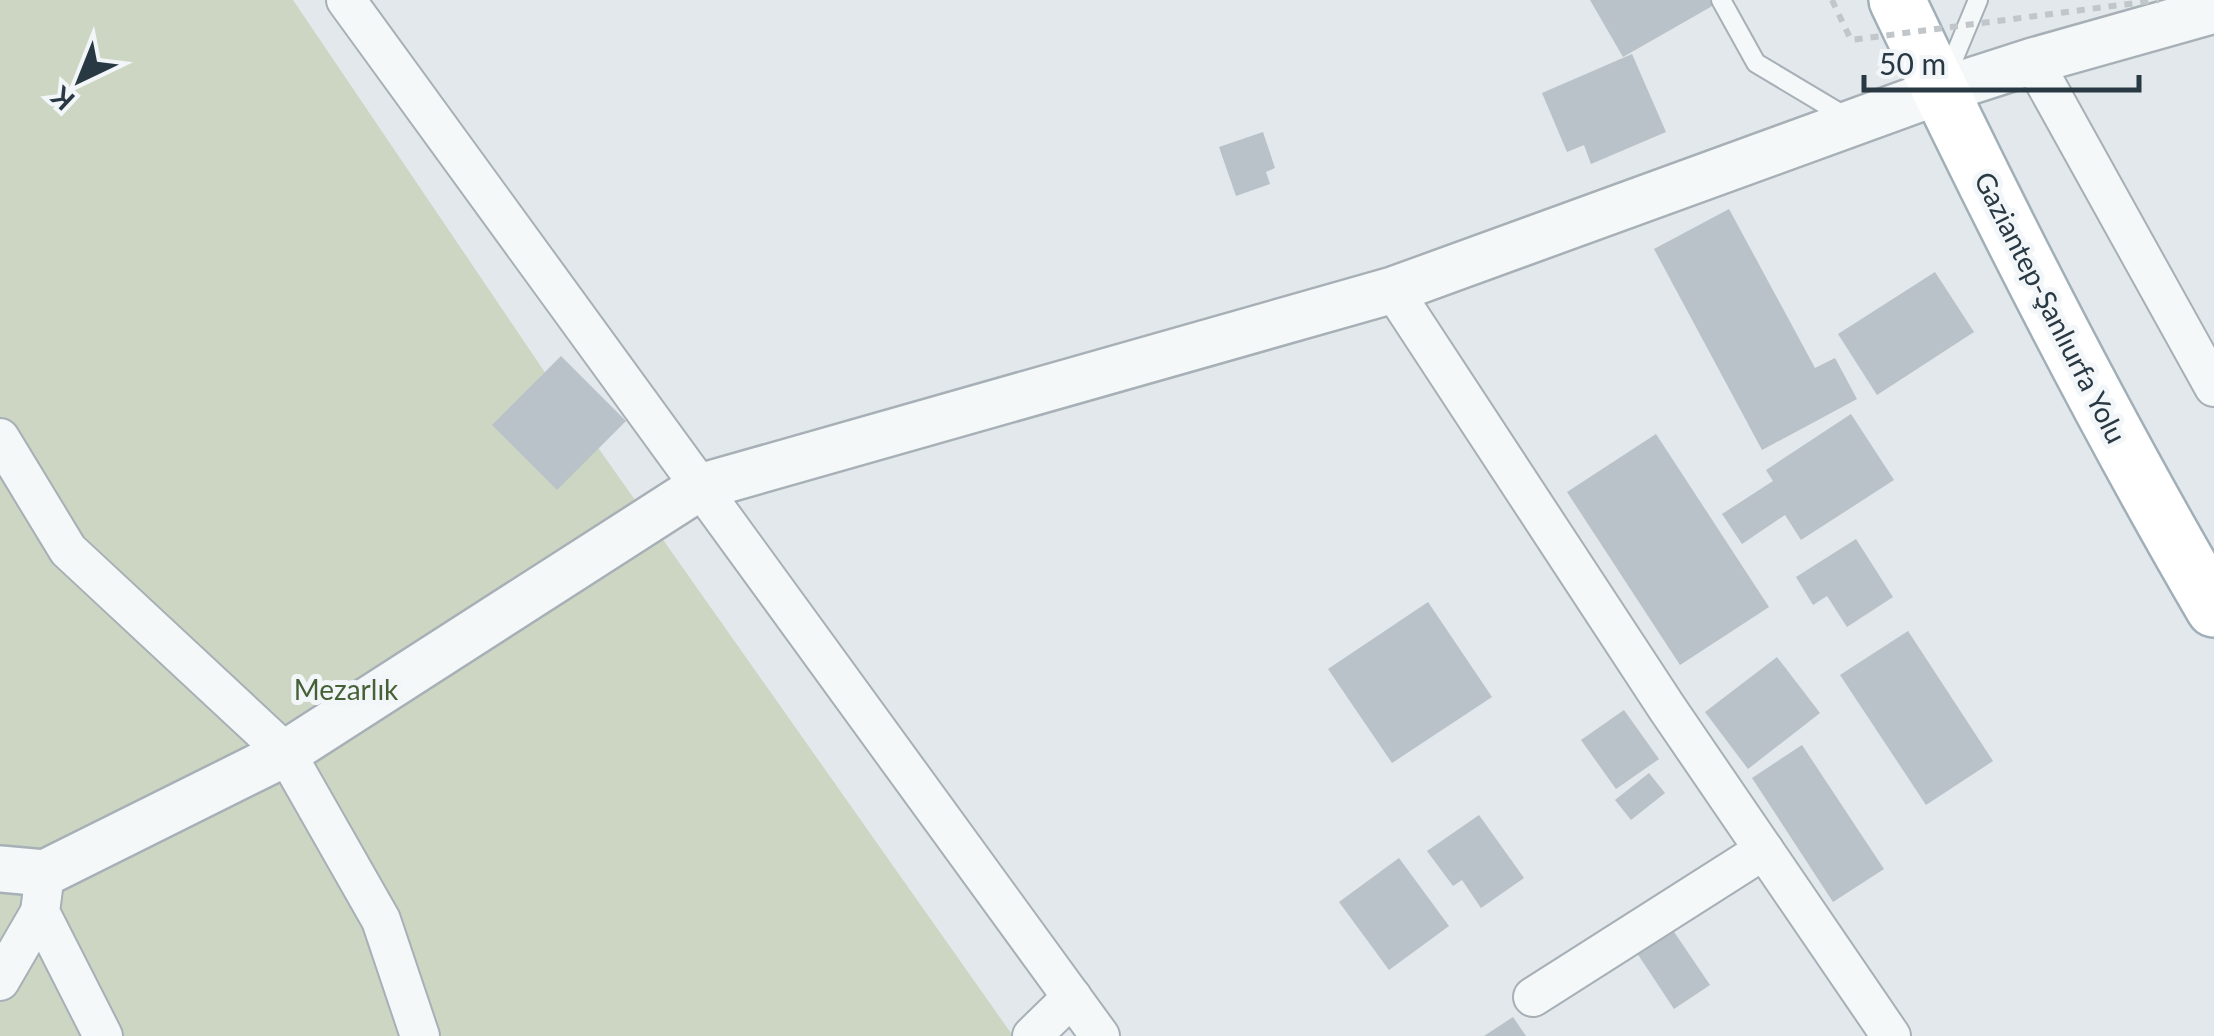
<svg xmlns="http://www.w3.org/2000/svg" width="2214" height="1036" viewBox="0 0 2214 1036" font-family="Lato,sans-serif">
<rect width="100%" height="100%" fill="#e2e8eb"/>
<!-- green -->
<path fill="#ccd6c3" d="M0 0H293L544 371 1013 1036H0Z"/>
<!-- building -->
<g fill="#b9c2c9">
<path d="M1590 0H1711L1714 5 1623 57Z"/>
<path d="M1632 54 1666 132 1591 164 1584 145 1567 152 1542 93Z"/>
<path d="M1263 132 1275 168 1266 172 1270 184 1236 196 1219 147Z"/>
<path d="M1729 209 1815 368 1835 358 1857 399 1762 450 1654 249Z"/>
<path d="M1935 272 1974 332 1877 395 1838 334Z"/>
<path d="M561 356 626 421 557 490 492 425Z"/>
<path d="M1851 414 1894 480 1801 540 1785 515 1742 544 1722 514 1773 481 1766 470Z"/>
<path d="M1656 434 1769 607 1680 665 1567 492Z"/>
<path d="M1856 539 1893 597 1847 627 1827 596 1813 605 1796 577Z"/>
<path d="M1428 602 1492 697 1392 763 1328 669Z"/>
<path d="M1908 631 1993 761 1926 805 1840 675Z"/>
<path d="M1777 657 1820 713 1748 769 1705 712Z"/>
<path d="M1624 710 1659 759 1616 789 1581 740Z"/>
<path d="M1802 745 1884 869 1833 902 1752 778Z"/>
<path d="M1649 773 1665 793 1631 820 1615 800Z"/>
<path d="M1479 815 1524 878 1481 908 1462 880 1453 886 1427 851Z"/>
<path d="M1399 858 1449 926 1389 970 1339 902Z"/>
<path d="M1666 920 1710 985 1674 1009 1631 944Z"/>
<path d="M1513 1017 1526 1036H1484Z"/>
</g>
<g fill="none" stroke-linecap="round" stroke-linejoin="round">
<!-- service casing -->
<g stroke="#a7b0b6" stroke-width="22">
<g id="service">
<path d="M1721 0 1756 63 1848 118"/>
<path d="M1946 77 1978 0"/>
</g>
</g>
<!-- minor casing -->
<g stroke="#a7b0b6" stroke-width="42">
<g id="minor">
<path d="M346 0 1100 1036"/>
<path d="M2033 61 2214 387"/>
<path d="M1393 290 1667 708 1891 1036"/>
<path d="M0 438 68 550 286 753 381 920 420 1036"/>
<path d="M45 873 40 912 103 1036"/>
<path d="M0 981 40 912"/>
<path d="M1533 997 1764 850"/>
<path d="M1032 1036 1072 997"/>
</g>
</g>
<!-- tertiary casing -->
<g stroke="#a7b0b6" stroke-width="50">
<path id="tertiary" d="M0 869 45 873 286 753 700 487 1393 290 1940 91 2033 61 2214 10"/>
</g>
<!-- primary casing -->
<g stroke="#a1afb8" stroke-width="60">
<path id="primary" d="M1897 0C1995 207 2099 412 2214 609"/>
</g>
<!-- service -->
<use href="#service" stroke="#f5f8f9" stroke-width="18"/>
<!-- minor -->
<use href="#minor" stroke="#f5f8f9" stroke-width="38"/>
<!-- tertiary -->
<use href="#tertiary" stroke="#f5f8f9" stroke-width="45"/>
<!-- primary -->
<use href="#primary" stroke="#fff" stroke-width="55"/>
<!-- path-bridge -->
<path stroke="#c0c6ca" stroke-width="6" stroke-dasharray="8 8" stroke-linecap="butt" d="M1832 0 1851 40 2159 0"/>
</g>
<g text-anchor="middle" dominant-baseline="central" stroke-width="10" stroke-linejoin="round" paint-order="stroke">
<!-- street labels -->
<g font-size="28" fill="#293944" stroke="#f2f6f8">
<text transform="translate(2051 307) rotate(63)">Gaziantep-Şanlıurfa Yolu</text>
</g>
<!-- park labels -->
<g font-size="28" fill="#476136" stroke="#f2f6f8">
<text x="346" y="689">Mezarlık</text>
</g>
</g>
<!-- north arrow -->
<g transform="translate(80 80) rotate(223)" stroke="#f2f6f8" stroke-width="8" paint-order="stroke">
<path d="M0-8L18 38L0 25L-18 38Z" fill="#293944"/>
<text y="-15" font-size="28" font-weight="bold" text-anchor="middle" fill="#293944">K</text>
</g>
<!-- scale -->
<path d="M1864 75v15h275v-15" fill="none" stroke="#293944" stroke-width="5"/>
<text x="1879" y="75" font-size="30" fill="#293944" stroke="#f2f6f8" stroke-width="8" paint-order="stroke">50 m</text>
</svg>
